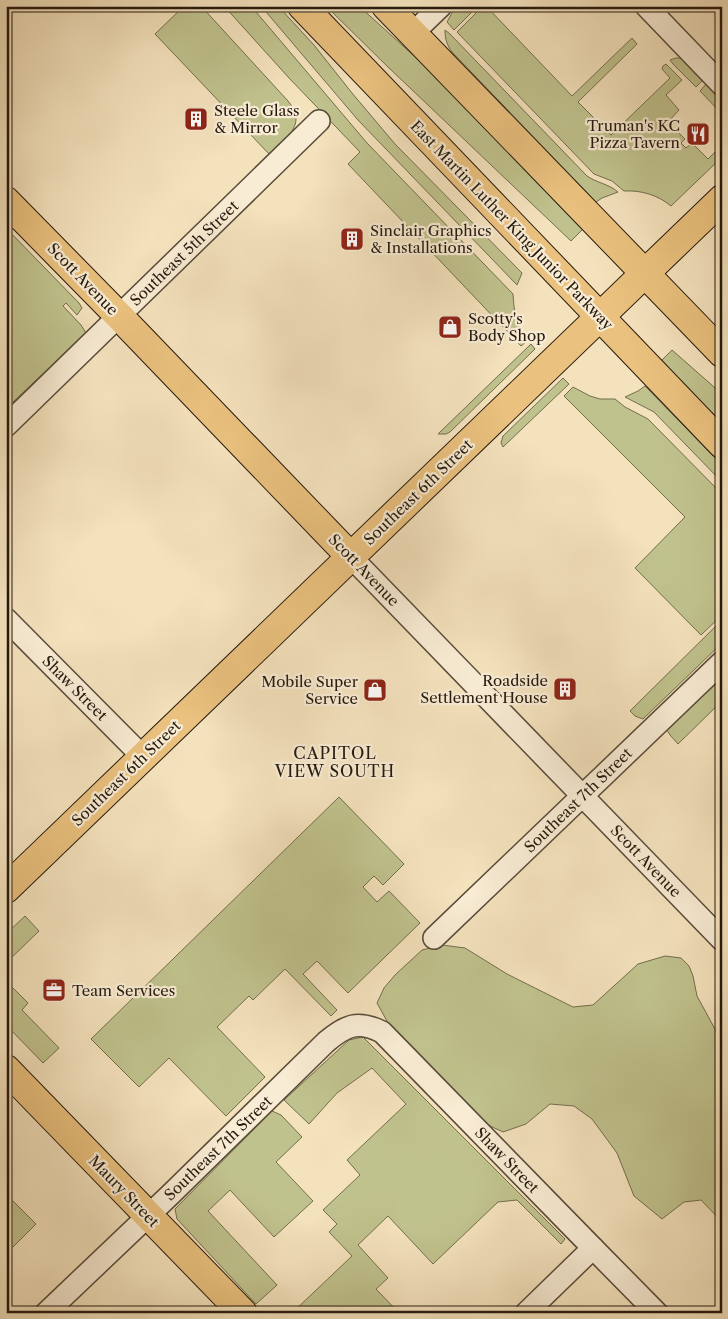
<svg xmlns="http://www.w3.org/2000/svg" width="728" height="1319" viewBox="0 0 728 1319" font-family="'Libre Caslon Text',serif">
<rect width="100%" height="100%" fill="#f4e2bd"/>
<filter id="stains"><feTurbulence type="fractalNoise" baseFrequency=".004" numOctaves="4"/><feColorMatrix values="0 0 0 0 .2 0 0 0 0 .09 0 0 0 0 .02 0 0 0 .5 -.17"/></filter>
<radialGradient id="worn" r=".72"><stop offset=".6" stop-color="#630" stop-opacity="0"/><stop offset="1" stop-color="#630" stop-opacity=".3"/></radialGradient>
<!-- green -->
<g fill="#c0c28d" stroke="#726e4e">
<path d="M184 6H201L288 101C292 106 296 112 296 119 296 133 278 145 269 154L155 34Z"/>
<path d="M224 6H251L367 143 513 294C514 312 516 326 527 341L521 346 348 164 360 152 289 78Z"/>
<path d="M261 6H278L314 45 352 93 395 144 522 273 517 285 358 120Z"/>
<path d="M326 6H359L436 76 583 229 571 241 388 67Z"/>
<path d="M458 6H478L454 30 447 22 452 13Z"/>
<path d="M483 6H486L572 96 632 38 637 44 578 102 611 135 670 78 662 69 663 66 666 64 682 80 666 95 679 110 668 122 685 139 681 143 686 148 692 143 708 159 715 152 721 158 671 206C658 195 641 190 624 191L612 181 594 174 457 32Z"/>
<path d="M445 30 450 34 587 176C597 183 609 184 618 192L602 198 596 202 452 52C447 45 445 39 445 30Z"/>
<path d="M676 58H681L685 60 704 79 696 87 673 64 670 60Z"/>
<path d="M707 83 722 98V114L700 91Z"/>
<path d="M6 228 79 303 82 308 77 315 66 303 63 306 81 325 86 333 13 402 6 405Z"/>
<path d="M531 344 535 349 450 432 446 434H438Z"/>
<path d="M672 350 722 394V424L661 361Z"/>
<path d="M563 378 569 384 503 447 501 443 503 436Z"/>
<path d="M645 386 722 465V482L654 412 625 397 638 391Z"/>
<path d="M573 387 590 396 600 399H615L625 407 648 419 722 494V615L701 635 635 568 685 517 564 396Z"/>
<path d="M722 620V643L643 719 635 716 630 711Z"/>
<path d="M722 678V701L678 744 670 735 667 730Z"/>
<path d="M339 797 404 864 383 885 374 876 363 887 377 902 389 891 420 923 348 993 317 961 303 974 337 1010 331 1016 285 969 253 1000 249 996 217 1027 265 1077 226 1116 169 1058 139 1087 91 1039Z"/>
<path d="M25 916 39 931 6 963V934Z"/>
<path d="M442 945 465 948 507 974 573 1007 593 1005 638 964 665 956 681 958 689 966 693 976 697 996 722 1042V1222L701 1200 684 1202 662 1219 634 1196 617 1153 592 1119 574 1106 550 1104 526 1124 503 1132 488 1125 388 1023 377 1003 384 988 395 975 422 950Z"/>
<path d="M6 981 28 1003 22 1010 59 1048 43 1063 6 1025Z"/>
<path d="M363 1037 565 1239 561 1244 517 1200 498 1202 433 1264 388 1216 358 1245 388 1278 376 1289 399 1313H292L352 1256 329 1232 337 1224 323 1210 360 1175 347 1160 406 1104 372 1068 337 1093 309 1124 284 1100 349 1040Z"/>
<path d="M272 1111 281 1115 302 1137 276 1162 313 1201 274 1237 230 1190 208 1211 277 1285 256 1304 177 1219 175 1209Z"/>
<path d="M6 1194 36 1224 8 1252 6 1251Z"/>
</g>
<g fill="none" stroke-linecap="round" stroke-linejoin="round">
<!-- minor casing -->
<g stroke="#594b3a" stroke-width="24">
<g id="minor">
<path d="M646 6 722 85"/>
<path d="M413 33 441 6"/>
<path d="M6 426 319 121"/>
<path d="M351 557 722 940"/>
<path d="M6 619 143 757"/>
<path d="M434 938 722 662"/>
<path d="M46 1313 171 1194 326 1042C346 1025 358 1020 382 1032L593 1248 657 1313"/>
<path d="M526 1313 593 1248"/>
</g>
</g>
<!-- major casing -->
<g stroke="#25190e" stroke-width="30">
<g id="major">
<path d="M302 6 722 444"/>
<path d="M386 6 722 353"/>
<path d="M6 201 119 316 351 557"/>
<path d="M6 889 722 199"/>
<path d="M6 1069 243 1313"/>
</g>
</g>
<!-- minor -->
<use href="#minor" stroke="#f8ecd4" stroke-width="21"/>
<!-- major -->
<use href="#major" stroke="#eac17e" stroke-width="28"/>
</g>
<!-- icons -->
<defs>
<g id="building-square" transform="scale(1.25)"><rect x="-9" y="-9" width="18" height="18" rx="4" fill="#8f2418" stroke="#f8ecd4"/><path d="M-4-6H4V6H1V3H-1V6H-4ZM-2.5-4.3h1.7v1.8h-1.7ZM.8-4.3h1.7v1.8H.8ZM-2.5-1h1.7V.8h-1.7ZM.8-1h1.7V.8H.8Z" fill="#fff"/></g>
<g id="restaurant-square" transform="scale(1.25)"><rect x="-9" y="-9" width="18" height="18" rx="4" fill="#8f2418" stroke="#f8ecd4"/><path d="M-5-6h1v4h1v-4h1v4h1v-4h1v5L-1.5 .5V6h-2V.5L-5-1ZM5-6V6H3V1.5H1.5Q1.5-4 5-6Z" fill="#fff"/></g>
<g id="shop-square" transform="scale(1.25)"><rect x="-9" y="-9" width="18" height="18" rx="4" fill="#8f2418" stroke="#f8ecd4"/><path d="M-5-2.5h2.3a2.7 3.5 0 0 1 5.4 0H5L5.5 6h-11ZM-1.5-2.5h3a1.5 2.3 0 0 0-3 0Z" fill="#fff"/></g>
<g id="office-square" transform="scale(1.25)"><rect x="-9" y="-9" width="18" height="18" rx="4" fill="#8f2418" stroke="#f8ecd4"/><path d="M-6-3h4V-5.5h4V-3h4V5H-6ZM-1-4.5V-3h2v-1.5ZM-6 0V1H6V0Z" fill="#fff"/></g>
</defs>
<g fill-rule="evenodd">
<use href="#building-square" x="196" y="119"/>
<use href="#restaurant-square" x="698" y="134"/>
<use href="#building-square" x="352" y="239"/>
<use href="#shop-square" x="450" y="327"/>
<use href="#building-square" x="565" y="689"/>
<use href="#shop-square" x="375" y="690"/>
<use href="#office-square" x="54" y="990"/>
</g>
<g text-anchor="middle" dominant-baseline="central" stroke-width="4.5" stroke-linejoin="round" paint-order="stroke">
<!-- poi labels -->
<g font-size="15" fill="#25190e" stroke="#f8ecd4" text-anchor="start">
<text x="214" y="110">Steele Glass<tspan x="214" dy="17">&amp; Mirror</tspan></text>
<text x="680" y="125" text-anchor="end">Truman's KC<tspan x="680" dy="17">Pizza Tavern</tspan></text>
<text x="370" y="230">Sinclair Graphics<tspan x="370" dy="17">&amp; Installations</tspan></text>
<text x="468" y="318">Scotty's<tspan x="468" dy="17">Body Shop</tspan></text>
<text x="548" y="680" text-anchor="end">Roadside<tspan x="548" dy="17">Settlement House</tspan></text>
<text x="358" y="681" text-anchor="end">Mobile Super<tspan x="358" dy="17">Service</tspan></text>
<text x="72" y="990">Team Services</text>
</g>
<!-- street labels -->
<g font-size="15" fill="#25190e" stroke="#f8ecd4">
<text transform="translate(512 225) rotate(46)">East Martin Luther King Junior Parkway</text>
<text transform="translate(184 253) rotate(-44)">Southeast 5th Street</text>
<text transform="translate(83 279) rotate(46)">Scott Avenue</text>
<text transform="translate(418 492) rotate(-44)">Southeast 6th Street</text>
<text transform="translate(364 570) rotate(46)">Scott Avenue</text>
<text transform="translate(75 688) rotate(45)">Shaw Street</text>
<text transform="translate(126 773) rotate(-44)">Southeast 6th Street</text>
<text transform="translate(578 800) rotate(-44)">Southeast 7th Street</text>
<text transform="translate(646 861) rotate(46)">Scott Avenue</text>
<text transform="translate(218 1148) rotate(-44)">Southeast 7th Street</text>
<text transform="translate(507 1160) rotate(46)">Shaw Street</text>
<text transform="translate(124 1191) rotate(46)">Maury Street</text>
</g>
<!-- neighbourhood labels -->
<g font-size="16" letter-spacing="1" fill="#25190e" stroke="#f8ecd4">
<text x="335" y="753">CAPITOL<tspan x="335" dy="18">VIEW SOUTH</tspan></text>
</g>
</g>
<!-- margin -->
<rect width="728" height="1319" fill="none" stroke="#f4e2bd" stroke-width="25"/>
<rect x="8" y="8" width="713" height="1304" fill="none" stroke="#25190e" stroke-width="2.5"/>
<rect x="12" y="12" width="703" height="1294" fill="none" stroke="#25190e"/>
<rect width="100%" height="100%" filter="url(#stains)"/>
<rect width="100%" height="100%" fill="url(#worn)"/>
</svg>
